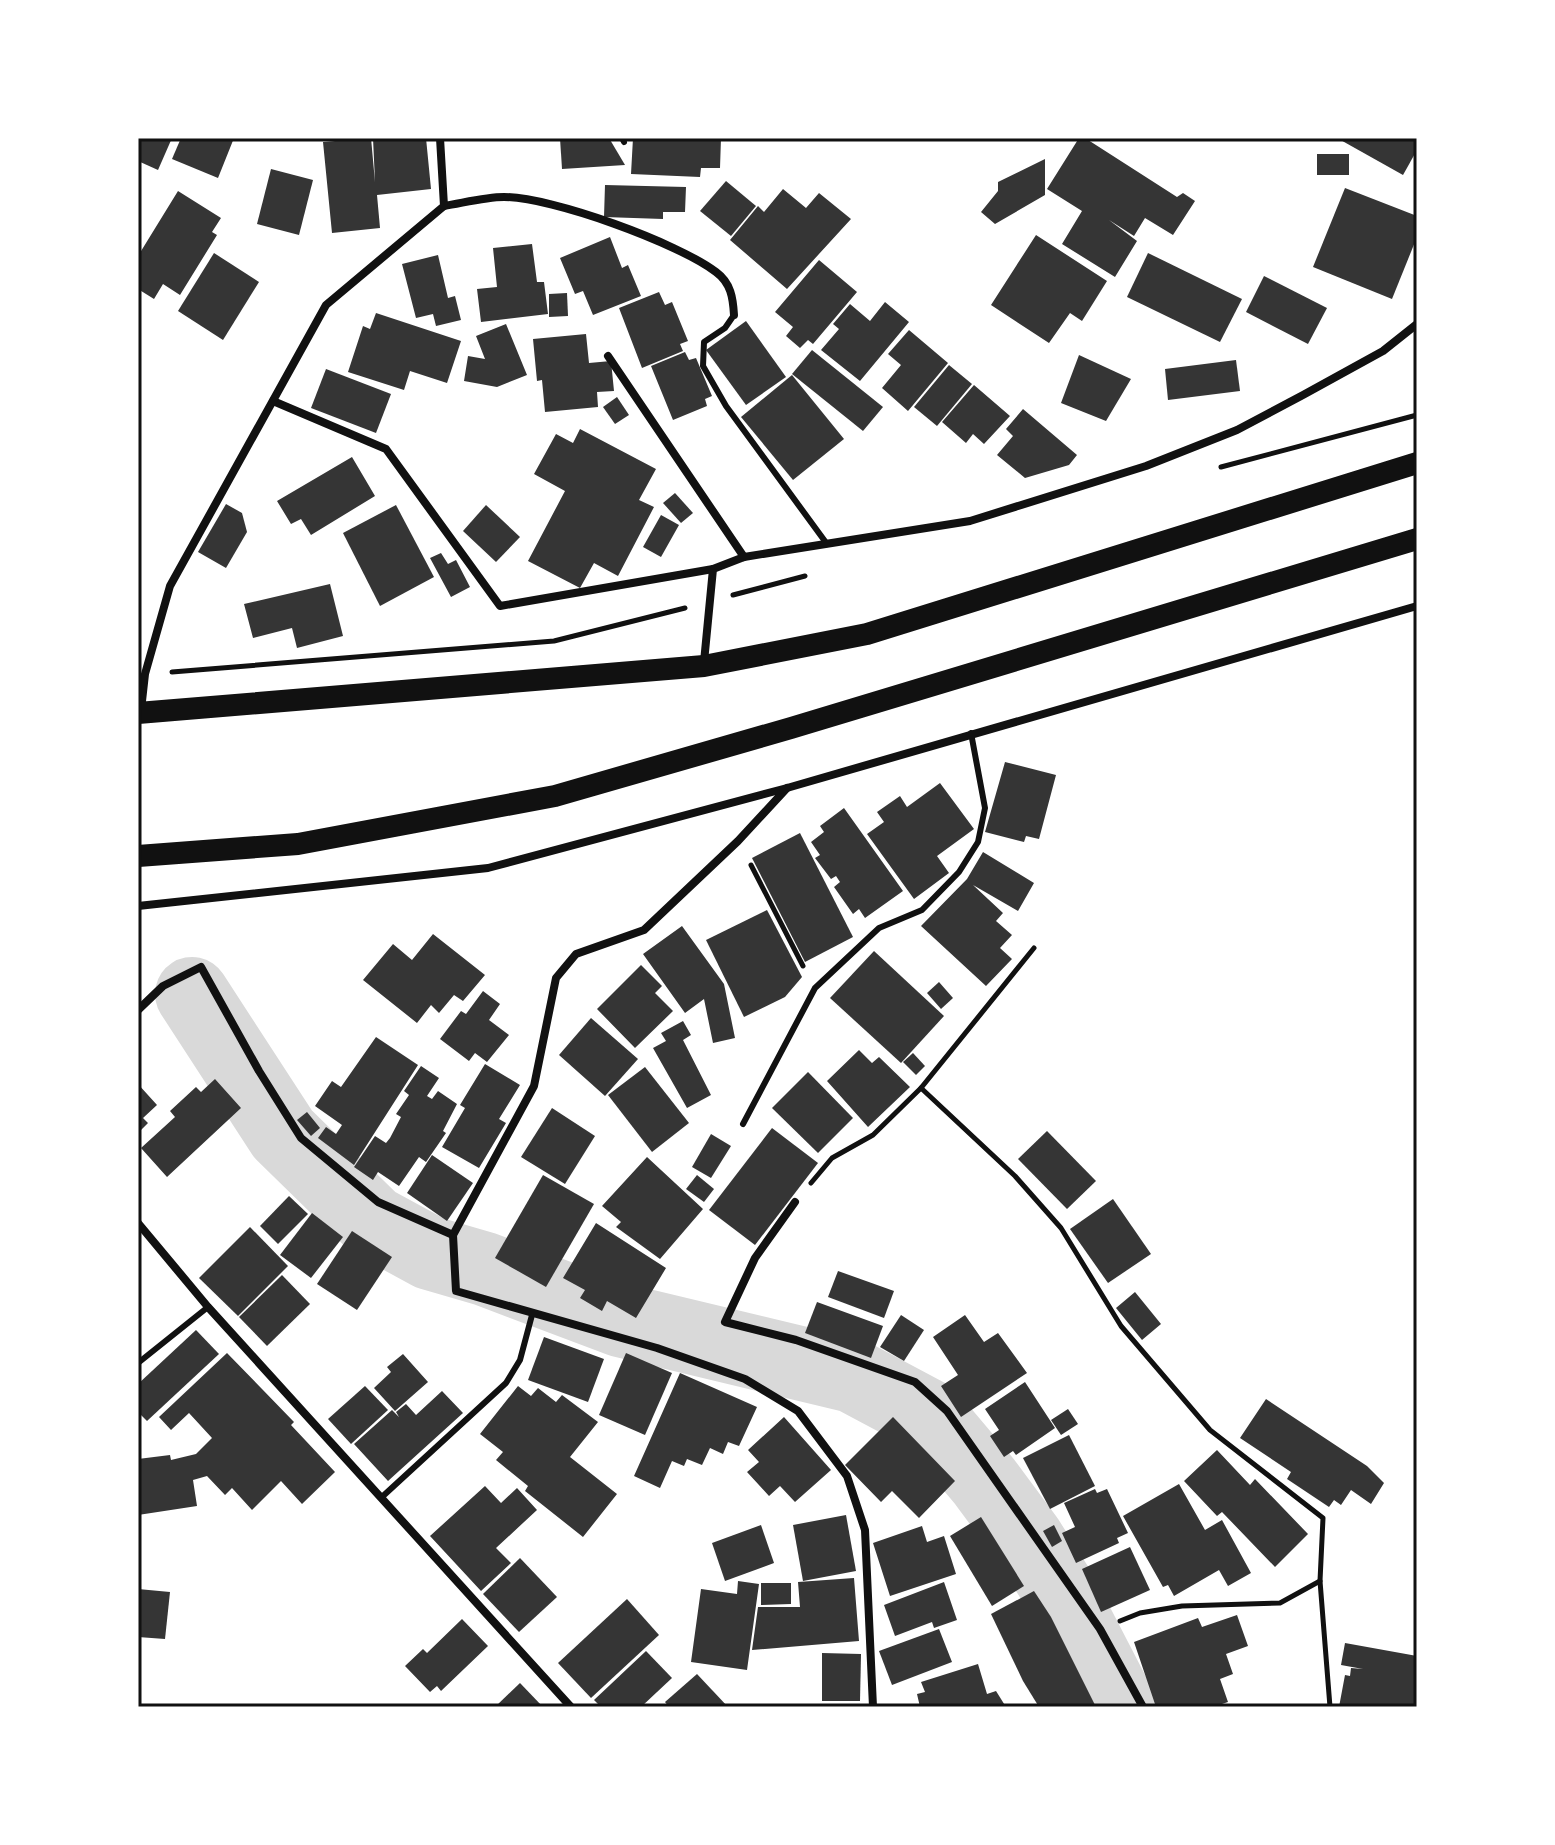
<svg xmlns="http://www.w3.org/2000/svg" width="1555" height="1845" viewBox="0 0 1555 1845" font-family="'PT Sans',sans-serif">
<rect width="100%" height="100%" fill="#fff"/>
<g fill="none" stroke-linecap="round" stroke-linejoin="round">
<!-- river -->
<path stroke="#d9d9d9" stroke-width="74" d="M192 994 283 1134 373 1222 430 1253 485 1269 620 1320 853 1376 930 1417 984 1481 1027 1539 1061 1593 1120 1707"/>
</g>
<!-- building -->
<g fill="#353535">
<path d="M138 138H172L158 170 138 161Z"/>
<path d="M181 138H234L218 178 172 159Z"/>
<path d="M371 138 375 182 373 138H426L431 189 377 195 380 228 332 233 323 142Z"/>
<path d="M560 138H609L625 165 562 169Z"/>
<path d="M633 138H721L720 168H701L700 177 631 174Z"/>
<path d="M1079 138H1085L1177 197 1183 193 1195 201 1173 235 1145 218 1134 236 1109 220 1137 241 1115 277 1062 244 1082 211 1047 189Z"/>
<path d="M1337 138H1417V150L1403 175Z"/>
<rect x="1317" y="154" width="32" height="21"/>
<path d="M1045 159V195L995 224 981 212 998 191V182Z"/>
<path d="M271 169 313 180 299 235 257 224Z"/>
<path d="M726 181 756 206 731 236 700 211Z"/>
<path d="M605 185 686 187 685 212H663V219L604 217Z"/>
<path d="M1345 188 1417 216V237L1392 299 1313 267Z"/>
<path d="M783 189 806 208 819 193 851 219 787 289 730 240 758 206 764 212Z"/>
<path d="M178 191 221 218 212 232 217 235 180 295 163 284 154 299 138 289V256Z"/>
<path d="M1036 235 1107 281 1082 321 1070 313 1049 343 991 305Z"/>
<path d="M610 237 622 268 628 265 641 296 593 315 583 291 575 294 560 258Z"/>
<path d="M532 244 537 282H544L548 314 481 322 477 289 497 287 493 248Z"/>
<path d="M214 253 259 282 223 340 178 311Z"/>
<path d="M1148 253 1242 299 1220 342 1127 297Z"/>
<path d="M438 255 448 298 455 296 461 320 436 326 433 314 416 318 402 264Z"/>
<path d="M819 260 857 292 813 344 808 340 800 348 786 336 793 327 775 312Z"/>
<path d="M1264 276 1327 308 1308 344 1246 312Z"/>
<path d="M659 292 665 305 672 302 688 341 680 344 683 351 642 368 619 308Z"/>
<path d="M567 293 568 316 549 317V294Z"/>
<path d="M885 302 909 322 860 381 821 350 839 329 833 324 850 304 870 321Z"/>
<path d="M376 313 461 341 447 383 410 371 404 390 348 372 363 326 370 329Z"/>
<path d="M746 321 786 377 746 405 706 350Z"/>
<path d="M506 324 527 375 497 387 464 381 468 356 485 359 476 336Z"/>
<path d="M909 330 948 363 908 411 882 388 901 365 888 354Z"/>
<path d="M586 334 589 363 611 361 614 391 597 392 598 407 545 412 542 380 537 381 533 339Z"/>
<path d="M812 350 883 407 863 431 792 374Z"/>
<path d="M685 352 689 360 696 358 712 396 705 399 707 406 673 420 651 366Z"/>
<path d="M1079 355 1131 379 1106 421 1061 403Z"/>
<path d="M1236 360 1240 391 1168 400 1165 369Z"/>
<path d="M949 365 972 384 937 426 914 407Z"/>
<path d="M326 369 391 394 376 433 311 408Z"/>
<path d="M792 375 844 439 793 480 741 417Z"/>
<path d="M974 385 1010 416 984 444 973 434 966 443 942 422Z"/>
<path d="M617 397 629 415 615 424 603 407Z"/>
<path d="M1023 409 1077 455 1069 465 1025 478 997 455 1013 436 1006 429Z"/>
<path d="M580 429 656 469 639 500 654 507 618 576 594 563 580 588 528 561 565 491 534 474 556 434 573 443Z"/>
<path d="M352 457 375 496 311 535 301 519 291 524 277 501Z"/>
<path d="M675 493 693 513 681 523 663 503Z"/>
<path d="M226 504 242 513 247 532 226 568 198 552Z"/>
<path d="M396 505 434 577 380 606 343 533Z"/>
<path d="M486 505 520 537 496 562 463 531Z"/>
<path d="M661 515 679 525 661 557 643 547Z"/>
<path d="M441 553 448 564 456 560 470 587 451 597 430 558Z"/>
<path d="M330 584 343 636 297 648 292 628 253 638 244 604Z"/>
<path d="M1005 762 1056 775 1039 839 1026 836 1024 842 985 832Z"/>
<path d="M940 783 974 829 937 856 949 873 914 899 867 834 884 822 877 812 900 796 907 807Z"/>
<path d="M844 808 903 891 865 918 859 909 853 914 834 887 840 882 836 876 831 879 815 858 820 855 811 842 824 832 820 826Z"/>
<path d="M800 833 853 937 805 962 752 858Z"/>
<path d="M983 852 1034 883 1018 911 973 885 1003 913 996 921 1012 935 1000 948 1012 959 986 986 921 926 967 879Z"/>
<path d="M767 910 802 977 785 997 744 1017 706 940Z"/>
<path d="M682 926 724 984 735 1038 713 1043 704 999 685 1013 643 954Z"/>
<path d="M433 934 485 975 463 1001 454 995 439 1013 431 1005 417 1023 363 980 393 944 412 960Z"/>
<path d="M874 951 944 1016 901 1063 830 998Z"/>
<path d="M641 965 662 986 655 993 673 1011 635 1048 597 1009Z"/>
<path d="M939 982 953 998 941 1009 927 993Z"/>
<path d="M483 991 500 1004 489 1020 509 1035 487 1062 475 1053 469 1061 440 1039 461 1011 466 1014Z"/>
<path d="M591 1018 638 1059 605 1096 559 1055Z"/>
<path d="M683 1021 691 1035 683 1040 711 1095 687 1108 653 1048 666 1041 661 1033Z"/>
<path d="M376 1037 418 1065 354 1165 318 1138 326 1127 336 1134 342 1125 315 1106 332 1081 341 1087Z"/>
<path d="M859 1050 872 1063 879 1057 910 1087 868 1127 827 1081Z"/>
<path d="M913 1053 925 1066 916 1075 903 1062Z"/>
<path d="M485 1064 520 1085 499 1119 506 1123 479 1168 442 1147 465 1108 460 1105Z"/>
<path d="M421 1066 439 1078 427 1096 432 1099 438 1091 457 1104 443 1131 446 1133 426 1162 419 1157 399 1186 378 1172 373 1180 354 1167 375 1136 386 1143 390 1138 401 1117 396 1114 409 1095 404 1091Z"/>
<path d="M645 1067 689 1123 652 1152 608 1095Z"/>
<path d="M808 1072 853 1118 818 1153 772 1108Z"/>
<path d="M215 1079 241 1108 167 1177 141 1148 175 1117 170 1111 196 1087 201 1092Z"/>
<path d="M138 1084 157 1105 143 1118 148 1123 138 1133Z"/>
<path d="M552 1108 595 1136 565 1184 521 1157Z"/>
<path d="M307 1112 320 1128 311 1136 297 1120Z"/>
<path d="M772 1128 818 1163 755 1245 709 1210Z"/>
<path d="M1047 1131 1096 1181 1067 1209 1018 1159Z"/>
<path d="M711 1134 731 1146 711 1178 692 1167Z"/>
<path d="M432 1155 473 1183 447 1221 407 1193Z"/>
<path d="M647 1157 703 1209 660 1259 616 1227 621 1222 602 1206Z"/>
<path d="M543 1175 594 1204 546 1287 495 1258Z"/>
<path d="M697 1175 714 1189 704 1202 686 1189Z"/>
<path d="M289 1196 308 1214 278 1244 260 1226Z"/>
<path d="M1113 1199 1151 1254 1108 1283 1070 1229Z"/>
<path d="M312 1213 343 1237 311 1278 280 1255Z"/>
<path d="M596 1223 666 1268 636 1318 607 1301 602 1311 580 1298 585 1290 563 1278Z"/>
<path d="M250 1227 288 1266 238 1316 199 1278Z"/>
<path d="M352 1231 392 1257 357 1310 317 1284Z"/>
<path d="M838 1271 894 1291 884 1318 828 1297Z"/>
<path d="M282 1275 310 1304 267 1346 239 1317Z"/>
<path d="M1135 1292 1161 1324 1142 1340 1116 1308Z"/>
<path d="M817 1302 883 1326 871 1358 805 1333Z"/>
<path d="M901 1315 924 1330 904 1361 880 1347Z"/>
<path d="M965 1315 984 1342 998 1333 1027 1373 961 1417 941 1386 958 1375 933 1337Z"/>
<path d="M196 1330 219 1354 147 1421 138 1412V1384Z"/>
<path d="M544 1337 604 1359 588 1402 528 1380Z"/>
<path d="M227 1353 294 1422 291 1425 335 1472 302 1504 281 1481 252 1510 232 1488 225 1495 207 1476 193 1480 197 1506 138 1515V1459L170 1455 171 1460 196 1454 212 1438 189 1413 171 1430 159 1417Z"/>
<path d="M626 1353 672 1373 645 1435 599 1415Z"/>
<path d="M403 1354 428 1382 395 1411 374 1388 391 1372 387 1367Z"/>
<path d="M680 1373 757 1407 739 1446 728 1442 723 1454 710 1448 702 1465 687 1459 684 1466 672 1461 660 1488 634 1476Z"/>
<path d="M1025 1382 1055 1428 1016 1455 1013 1451 1004 1457 990 1436 999 1430 985 1409Z"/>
<path d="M365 1386 388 1410 351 1444 328 1419Z"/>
<path d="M518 1386 531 1396 538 1388 556 1402 562 1395 598 1422 570 1457 617 1494 583 1537 525 1491 528 1486 496 1460 503 1452 480 1434Z"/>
<path d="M442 1391 463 1413 388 1481 354 1444 392 1410 399 1417 396 1412 406 1404 416 1415Z"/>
<path d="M1266 1399 1367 1466 1384 1483 1371 1504 1351 1490 1341 1505 1334 1500 1329 1507 1287 1479 1291 1472 1240 1438Z"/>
<path d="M1068 1409 1078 1424 1061 1435 1051 1420Z"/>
<path d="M784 1417 831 1470 795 1502 780 1486 769 1496 747 1472 759 1462 748 1450Z"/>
<path d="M893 1417 955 1481 919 1518 892 1491 881 1502 845 1465Z"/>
<path d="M1069 1435 1095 1486 1050 1509 1023 1458Z"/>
<path d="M1217 1450 1250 1485 1255 1479 1308 1534 1275 1567 1222 1512 1217 1516 1184 1481Z"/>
<path d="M1179 1484 1205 1530 1222 1520 1251 1573 1228 1586 1219 1570 1174 1596 1168 1585 1163 1587 1123 1516Z"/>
<path d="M485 1486 501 1503 517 1488 537 1510 496 1548 511 1563 481 1591 430 1536Z"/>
<path d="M1095 1489 1097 1493 1107 1489 1128 1533 1117 1538 1119 1543 1076 1563 1062 1533 1075 1527 1064 1503Z"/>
<path d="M846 1515 856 1571 803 1581 793 1525Z"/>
<path d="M981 1517 1024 1586 992 1606 950 1536Z"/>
<path d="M761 1525 774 1563 725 1581 712 1543Z"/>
<path d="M1054 1525 1062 1541 1052 1547 1043 1531Z"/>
<path d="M922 1526 927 1542 944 1536 956 1574 890 1596 873 1543Z"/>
<path d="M1130 1547 1150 1590 1101 1612 1082 1569Z"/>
<path d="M520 1558 557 1597 519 1632 483 1594Z"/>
<path d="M854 1578 859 1641 752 1650 758 1607H800L798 1582Z"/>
<path d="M738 1581 759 1584 747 1670 691 1662 701 1589 737 1594Z"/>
<path d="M944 1582 957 1620 934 1628 932 1622 895 1636 884 1605Z"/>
<path d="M761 1583H791V1604L761 1605Z"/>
<path d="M138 1589 170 1592 165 1639 138 1637Z"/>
<path d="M1034 1591 1051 1617 1096 1707H1039L1023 1681 991 1614Z"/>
<path d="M627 1599 659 1635 591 1698 558 1663Z"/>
<path d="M1237 1615 1248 1646 1226 1654 1233 1674 1220 1679 1228 1702 1213 1707H1156L1134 1642 1198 1618 1202 1627Z"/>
<path d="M462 1619 488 1646 441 1691 437 1686 430 1692 405 1666 423 1649 427 1653Z"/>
<path d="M939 1629 952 1662 892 1685 879 1651Z"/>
<path d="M1345 1643 1417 1656 1414 1678 1417 1679V1707H1339L1345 1675 1350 1676 1351 1668 1363 1669 1341 1665Z"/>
<path d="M646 1651 672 1678 641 1707H601L594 1700Z"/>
<path d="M822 1653 861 1654 860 1701H822Z"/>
<path d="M978 1664 987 1694 996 1691 1006 1707H920L917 1694 925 1692 921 1682Z"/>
<path d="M697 1674 728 1707H669L665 1702Z"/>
<path d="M520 1683 543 1707H495Z"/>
</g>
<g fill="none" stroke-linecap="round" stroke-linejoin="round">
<!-- path -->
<g stroke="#111" stroke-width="5">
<path d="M1221 467 1417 415"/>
<path d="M733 595 805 576"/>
<path d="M172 672 554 641 685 608"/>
<path d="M751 865 803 966"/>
<path d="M921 1088 1015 1176 1061 1228 1121 1326 1210 1430 1323 1518 1320 1581 1330 1707"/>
<path d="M811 1183 832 1158 873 1135 921 1088 1034 948"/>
<path d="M1120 1621 1140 1613 1182 1606 1280 1603 1320 1581"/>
</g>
<!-- service -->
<g stroke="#111" stroke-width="6">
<path d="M622 138 624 142"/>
<path d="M734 315 725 328 704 342 703 366 726 406 827 544"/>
<path d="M743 1124 815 988 879 928 922 910 959 872 978 842 985 808 971 733"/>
<path d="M138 1363 208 1307"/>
<path d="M383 1496 506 1383 520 1360 532 1315"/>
</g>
<!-- minor -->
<g stroke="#111" stroke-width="8">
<path d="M444 206C463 203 485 197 504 197 552 197 678 243 716 272 731 283 733 298 734 315"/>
<path d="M608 356 744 557"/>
<path d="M273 401 386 449 500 606 713 569"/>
<path d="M704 662 713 569 744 557 970 521 1146 466 1237 430 1303 395 1383 351 1417 324"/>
<path d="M141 710 145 674 170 586 326 305 444 206 440 138"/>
<path d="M787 788 738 841 644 930 576 954 556 978 534 1086 453 1235 456 1291 657 1348 745 1379 798 1411 847 1476 865 1530 873 1707"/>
<path d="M138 906 488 868 787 788 1417 606"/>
<path d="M138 1010 163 986 201 967 259 1071 301 1138 378 1202 453 1235"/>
<path d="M795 1202 755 1258 725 1322 796 1340 915 1382 947 1411 1100 1629 1143 1707"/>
<path d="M138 1223 208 1307 571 1707"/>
</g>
<!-- trunk -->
<g stroke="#111" stroke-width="22">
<path d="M138 713 704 666 867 634 1417 463"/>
<path d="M138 856 298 844 555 796 791 728 1417 539"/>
</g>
</g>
<!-- border -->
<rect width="1555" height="1845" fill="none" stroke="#ffffff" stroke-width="280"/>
<rect x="140" y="140" width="1275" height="1565" fill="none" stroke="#111" stroke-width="3"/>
</svg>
